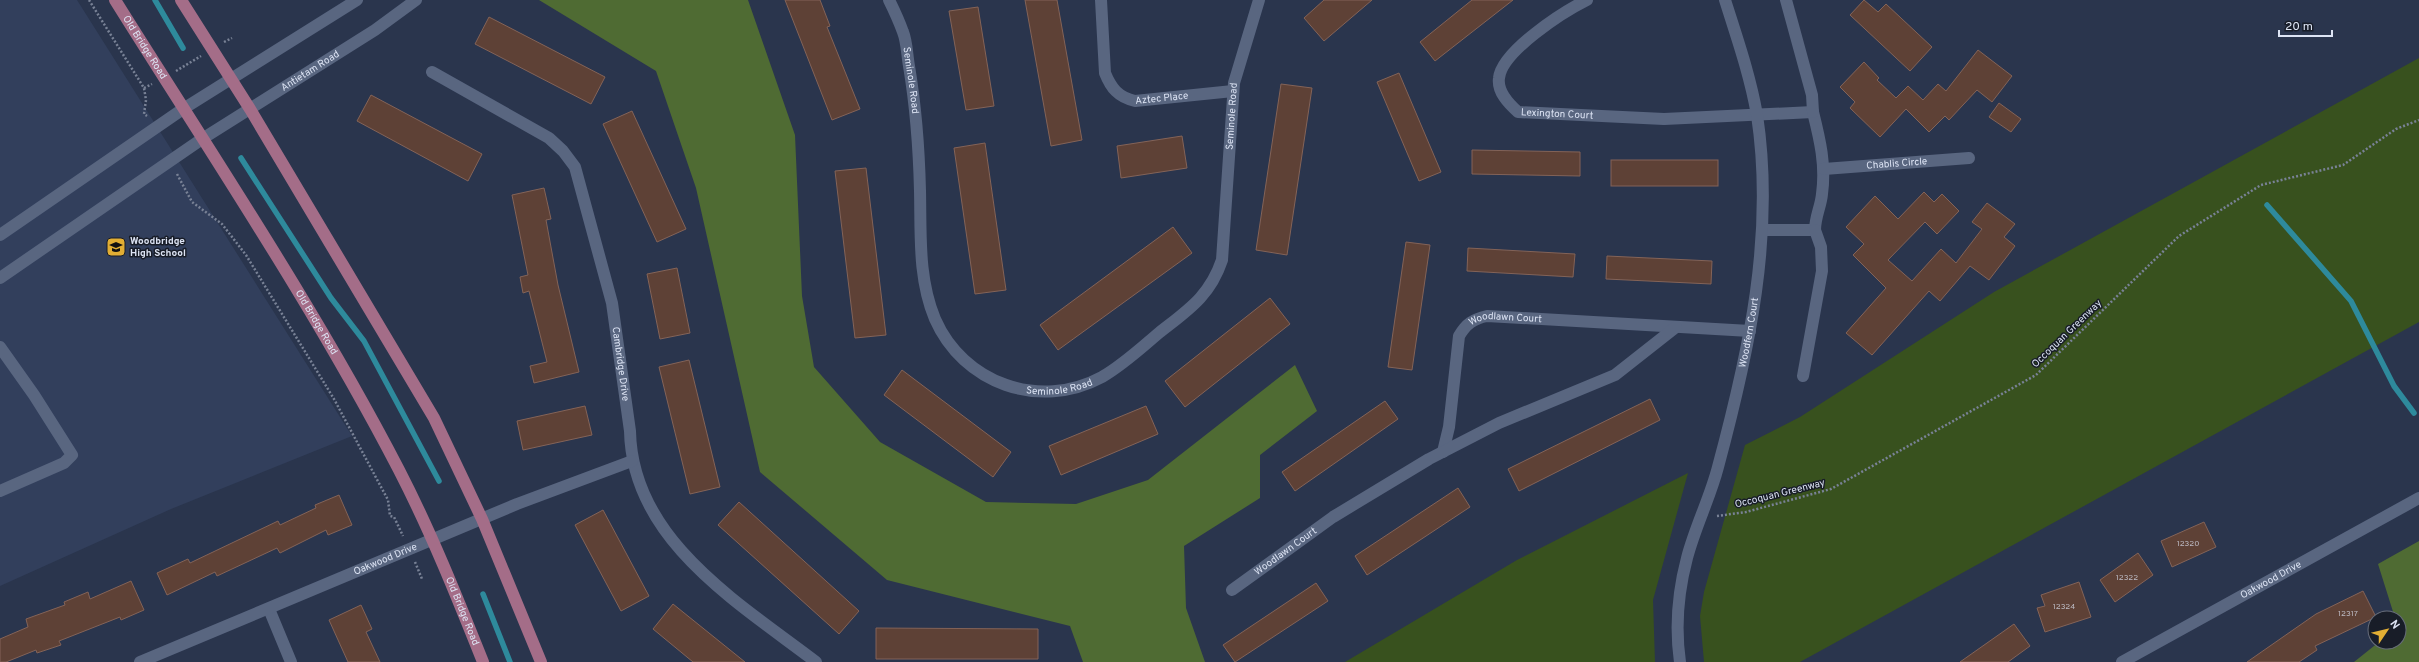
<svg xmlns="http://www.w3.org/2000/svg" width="2419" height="662" viewBox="0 0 2419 662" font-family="Overpass,sans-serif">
<rect width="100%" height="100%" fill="#2a354d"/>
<!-- built -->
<path fill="#323f5c" d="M0 0H77L352 436 171 509 0 586Z"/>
<!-- green -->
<g fill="#38511e">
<path d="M2419 58V322L1800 662H1704L1700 616 1704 592 1745 445 1800 417 1994 292Z"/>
<path d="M1688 473 1653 600 1655 662H1345L1517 560Z"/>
</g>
<!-- forest -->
<g fill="#4f6b33">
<path d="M539 0H748L795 135 802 296 814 367 880 442 986 502 1076 504 1148 480 1295 365 1317 411 1260 455V498L1184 546 1186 608 1205 662H1083L1070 626 887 580 760 472 696 188 656 71Z"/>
<path d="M2419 541V662H2354L2379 642H2399V618H2395L2378 564Z"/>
</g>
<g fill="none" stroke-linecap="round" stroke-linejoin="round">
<!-- stream -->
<g stroke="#2e8a9c" stroke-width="5.5">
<path d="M155 0 183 48"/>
<path d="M241 158 331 298 364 341 439 481"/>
<path d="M2267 205 2351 301 2394 386 2414 413"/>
<path d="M483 594 510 662"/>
</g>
</g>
<!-- building -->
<g fill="#5e4136" stroke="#836358">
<path d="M785 0H820L830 26 827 27 860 109 832 120Z"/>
<path d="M1025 0H1057L1082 140 1051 146Z"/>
<path d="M1324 0H1372L1324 41 1304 18Z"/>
<path d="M1472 0H1513L1435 61 1420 42Z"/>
<path d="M1864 0 1878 12 1886 4 1932 47 1910 71 1850 15Z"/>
<path d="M978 7 994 106 966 110 949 11Z"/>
<path d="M489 17 605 77 591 104 475 44Z"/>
<path d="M1978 50 2012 76 1992 102 1977 90 1949 120 1945 116 1929 132 1906 109 1880 137 1850 108 1855 102 1840 87 1864 62 1879 78 1877 80 1896 98 1908 86 1923 100 1938 84 1946 91Z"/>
<path d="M1399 73 1441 172 1419 181 1377 82Z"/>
<path d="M1281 84 1312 88 1287 255 1256 250Z"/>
<path d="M371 95 482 154 468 181 357 121Z"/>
<path d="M1999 103 2021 119 2011 132 1989 117Z"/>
<path d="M632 111 686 229 657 242 603 124Z"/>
<path d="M1182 136 1187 168 1121 178 1117 146Z"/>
<path d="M985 143 1006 290 975 294 954 148Z"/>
<path d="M1472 150 1580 152V176L1472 174Z"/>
<rect x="1611" y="160" width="107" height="26"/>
<path d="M866 168 886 335 855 338 835 171Z"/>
<path d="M544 188 551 219 546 220 558 285 579 372 534 383 530 366 547 362 529 291 523 293 520 277 528 275 512 195Z"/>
<path d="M1924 192 1934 202 1942 194 1959 211 1937 234 1925 222 1888 260 1912 281 1941 249 1956 263 1982 229 1972 222 1987 203 2015 224 2004 237 2015 246 1989 280 1970 266 1940 301 1929 291 1872 355 1846 333 1886 288 1853 255 1864 244 1846 227 1875 196 1898 219Z"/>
<path d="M1173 227 1192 253 1058 350 1040 325Z"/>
<path d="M1406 242 1430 245 1412 370 1388 367Z"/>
<path d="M1468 248 1575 254 1573 277 1467 271Z"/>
<path d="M1607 256 1712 261 1711 284 1606 279Z"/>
<path d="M677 268 690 333 660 339 647 274Z"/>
<path d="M1270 298 1290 324 1185 407 1165 381Z"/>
<path d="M689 360 720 487 690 494 659 367Z"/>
<path d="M902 370 1011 452 993 477 884 395Z"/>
<path d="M1650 399 1660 420 1519 491 1508 469Z"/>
<path d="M1385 401 1398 419 1295 491 1282 472Z"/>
<path d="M585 406 592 435 523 450 517 421Z"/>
<path d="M1146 406 1158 434 1061 475 1049 446Z"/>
<path d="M1458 488 1470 507 1367 575 1355 556Z"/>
<path d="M339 495 352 525 328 535 326 530 280 553 277 548 217 576 215 572 167 595 157 573 188 559 190 563 278 521 280 525 316 508 315 505Z"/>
<path d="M739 502 859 611 839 634 718 525Z"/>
<path d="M603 510 649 596 621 611 575 525Z"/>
<path d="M2204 522 2216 547 2172 567 2161 541Z"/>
<path d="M2138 553 2153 575 2115 602 2100 580Z"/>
<path d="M131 581 144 610 121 620 120 617 59 641 61 645 37 653 36 650 6 662H0V639L28 627 26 619 65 605 64 602 88 592 90 599Z"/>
<path d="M2079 582 2091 617 2045 632 2037 608 2045 606 2041 595Z"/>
<path d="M1316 583 1328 601 1235 662 1223 645Z"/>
<path d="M2363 591 2376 617 2315 646 2317 650 2299 662H2247L2316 614Z"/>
<path d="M673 604 745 662H693L653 629Z"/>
<path d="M361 605 372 629 366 632 380 662H348L329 620Z"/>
<path d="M2014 624 2030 646 2008 662H1960Z"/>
<path d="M876 628 1038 629V659H876Z"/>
</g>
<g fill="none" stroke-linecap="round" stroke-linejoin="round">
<!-- path -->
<g stroke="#798296" stroke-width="2.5" stroke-dasharray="2 2" stroke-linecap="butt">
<path d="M89 0 144 88 146 100 144 114 147 116"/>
<path d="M224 42 232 38"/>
<path d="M176 71 201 56"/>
<path d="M144 88 152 84"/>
<path d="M177 174 192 202 222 224 246 255 334 399 388 500 390 516 394 517 403 536"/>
<path d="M1717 516 1746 512 1831 489 2036 375 2179 236 2261 185 2343 165 2396 129 2419 120"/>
<path d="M415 562 422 579"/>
</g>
<!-- minor -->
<g stroke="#596680" stroke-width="12">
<path id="s1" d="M889 0C894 10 899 21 903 32 907 42 907 55 909 66 916 108 919 149 920 191 921 235 918 278 935 319 963 383 1039 411 1102 377 1123 365 1141 348 1160 332 1188 310 1210 296 1222 260L1234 83 1259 0"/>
<path id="s2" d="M1101 0 1105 73C1111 88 1118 97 1135 101L1233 91"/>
<path id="s3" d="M1587 0C1563 12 1502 51 1499 78 1497 92 1509 104 1518 112L1664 119 1813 112C1820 140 1826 165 1822 194 1821 206 1815 217 1815 230H1763"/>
<path d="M1786 0 1812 95 1813 112"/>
<path id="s4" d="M432 72 549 138 563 151 575 167 612 303 630 431C632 540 739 603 816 662"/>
<path id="s5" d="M1824 169 1969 158"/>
<path d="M0 235 183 109 357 0"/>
<path id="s6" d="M0 278 202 139 375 30 416 0"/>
<path d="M0 347 34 395 72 455 64 463 0 491"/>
<path d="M1803 376 1822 271 1821 247 1815 230"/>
<path id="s7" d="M1443 452 1449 427 1459 336C1466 324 1473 319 1487 316L1750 331"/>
<path id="s8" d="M1232 590 1333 517 1429 459 1499 423 1615 375 1676 327"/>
<path d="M269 609 291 662"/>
<path id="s9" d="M140 662 517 504 632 461"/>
<path id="s10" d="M1680 662C1675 627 1678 592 1687 558 1695 527 1710 498 1718 467 1749 352 1775 234 1757 115 1750 75 1737 38 1725 0"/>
<path id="s11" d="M2122 662 2419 498"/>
</g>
<!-- major -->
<g stroke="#a46d88" stroke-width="12">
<path id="s12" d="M115 0C212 155 315 308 399 470 431 532 457 597 483 662"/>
<path d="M181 0 250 109 434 418 482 519 541 662"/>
</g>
</g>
<!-- icons -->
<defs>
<g id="school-square" transform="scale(1)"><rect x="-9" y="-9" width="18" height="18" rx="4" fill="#e2ae34" stroke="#181d28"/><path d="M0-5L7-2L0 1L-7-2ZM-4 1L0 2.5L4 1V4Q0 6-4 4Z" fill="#111"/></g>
</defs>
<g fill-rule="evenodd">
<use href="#school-square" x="116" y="247"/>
</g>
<g text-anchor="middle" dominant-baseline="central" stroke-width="3" stroke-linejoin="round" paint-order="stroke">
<!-- number labels -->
<g font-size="8" fill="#bdbbc4">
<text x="2188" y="544">12320</text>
<text x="2127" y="578">12322</text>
<text x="2064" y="607">12324</text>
<text x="2348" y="614">12317</text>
</g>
<!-- street labels -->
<g font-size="10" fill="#dde4f4" stroke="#181d28">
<text stroke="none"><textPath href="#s12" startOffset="56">Old Bridge Road</textPath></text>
<text stroke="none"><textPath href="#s6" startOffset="373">Antietam Road</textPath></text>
<text stroke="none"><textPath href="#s1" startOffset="84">Seminole Road</textPath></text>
<text stroke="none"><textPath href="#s2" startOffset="143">Aztec Place</textPath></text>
<text stroke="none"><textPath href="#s3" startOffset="200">Lexington Court</textPath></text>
<text stroke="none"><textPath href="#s1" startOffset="838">Seminole Road</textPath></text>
<text stroke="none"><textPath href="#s5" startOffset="73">Chablis Circle</textPath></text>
<text stroke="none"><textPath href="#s12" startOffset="380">Old Bridge Road</textPath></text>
<text stroke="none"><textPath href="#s7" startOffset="171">Woodlawn Court</textPath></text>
<text stroke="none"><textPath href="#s10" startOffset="339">Woodfern Court</textPath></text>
<text transform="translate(2067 334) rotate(-44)">Occoquan Greenway</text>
<text stroke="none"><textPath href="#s4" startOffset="376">Cambridge Drive</textPath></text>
<text stroke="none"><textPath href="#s1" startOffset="479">Seminole Road</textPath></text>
<text transform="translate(1780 494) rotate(-14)">Occoquan Greenway</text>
<text stroke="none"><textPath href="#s8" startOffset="66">Woodlawn Court</textPath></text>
<text stroke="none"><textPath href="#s9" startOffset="266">Oakwood Drive</textPath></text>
<text stroke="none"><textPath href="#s11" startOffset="170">Oakwood Drive</textPath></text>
<text stroke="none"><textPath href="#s12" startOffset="704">Old Bridge Road</textPath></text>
</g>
<!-- poi labels -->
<g font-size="10" font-weight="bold" fill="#dde4f4" stroke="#181d28" text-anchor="start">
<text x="130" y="241">Woodbridge<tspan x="130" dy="12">High School</tspan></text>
</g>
</g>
<!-- north arrow -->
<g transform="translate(2387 630) rotate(55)"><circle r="19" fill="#181d28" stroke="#676d7a"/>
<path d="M0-3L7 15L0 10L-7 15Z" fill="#e2ae34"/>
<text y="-6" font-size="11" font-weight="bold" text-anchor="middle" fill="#dde4f4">N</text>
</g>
<!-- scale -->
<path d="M2279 30v6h53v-6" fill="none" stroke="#dde4f4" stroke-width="2"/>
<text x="2285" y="30" font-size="12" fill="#dde4f4" stroke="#181d28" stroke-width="3" paint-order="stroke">20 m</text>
</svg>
